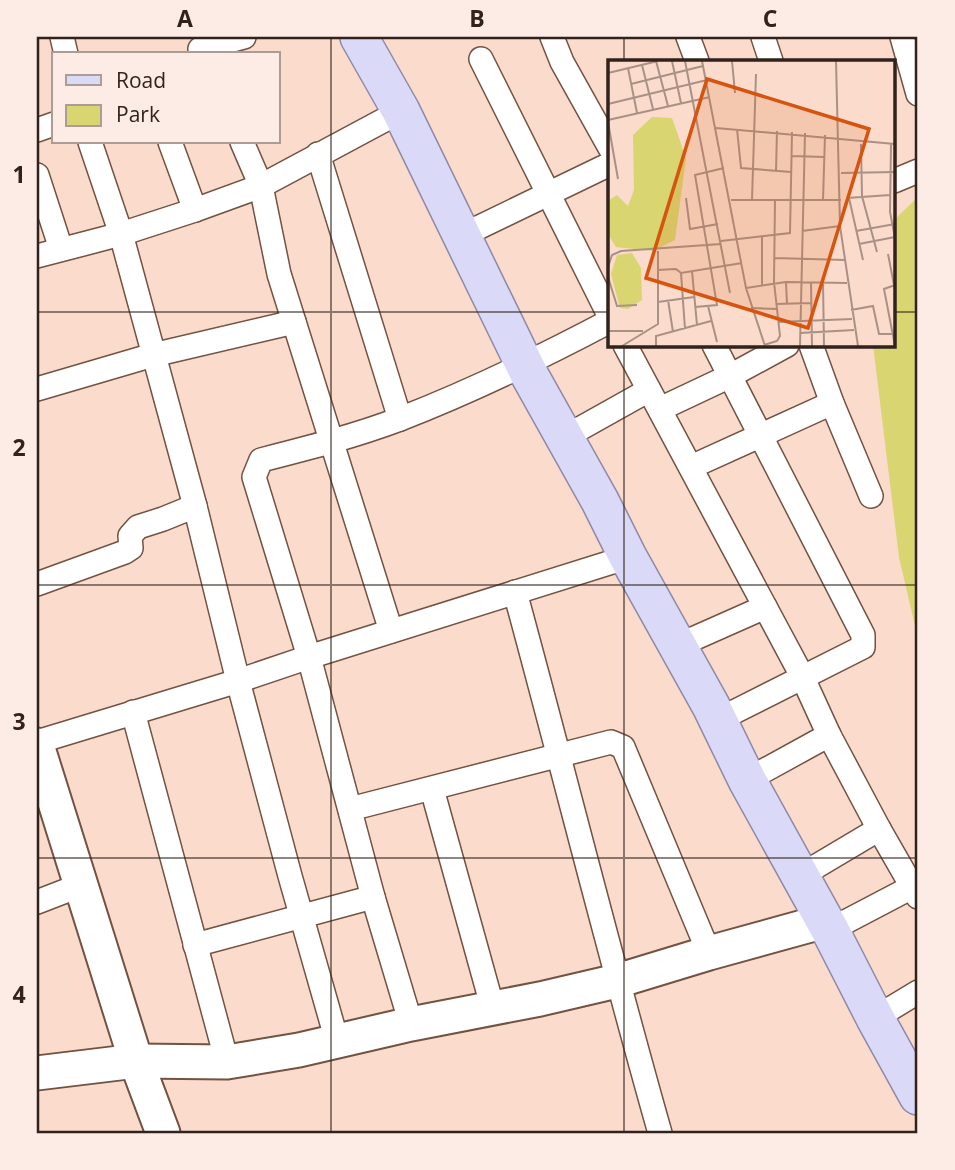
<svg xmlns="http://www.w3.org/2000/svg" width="955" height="1170" viewBox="0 0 955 1170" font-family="'Open Sans',sans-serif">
<rect width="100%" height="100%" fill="#fadbcc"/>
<!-- green -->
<path fill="#d9d571" d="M918 197V639L899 557 873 345H894V220Z"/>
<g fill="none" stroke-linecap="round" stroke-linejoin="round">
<!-- street casing -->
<g stroke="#725242" stroke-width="26">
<g id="street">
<path d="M62 37 66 54"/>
<path d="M552 37 562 62 610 148"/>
<path d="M688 37 697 61"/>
<path d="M763 37 771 61"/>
<path d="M902 37 918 94"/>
<path d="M200 49 244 37"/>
<path d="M481 59 610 317"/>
<path d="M37 130 54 124"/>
<path d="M90 142 121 234 195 506 238 681 290 876 337 1041"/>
<path d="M170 142 195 210"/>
<path d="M242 142 261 186 279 274 391 631"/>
<path d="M318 154 400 419"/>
<path d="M37 175 61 249"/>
<path d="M894 181 918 171"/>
<path d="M461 236 610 164"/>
<path d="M37 256 121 234 195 210 261 186 401 111"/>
<path d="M625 345 802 676 829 735 879 829 918 897"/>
<path d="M714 345 863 635V647L718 720"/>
<path d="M811 345 832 403 871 496"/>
<path d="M37 389 153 355 294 322"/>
<path d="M660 409 730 376 787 345"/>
<path d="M565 437 649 390"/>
<path d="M691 467 832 403"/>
<path d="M37 584 125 552 131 548 130 536 138 527 163 519 195 506"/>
<path d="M515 592C564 772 609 954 660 1133"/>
<path d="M677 646 765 607"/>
<path d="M133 712 227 1062"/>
<path d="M37 742 238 681 309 657 628 557"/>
<path d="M747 780 829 735"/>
<path d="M432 789 493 1009"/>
<path d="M350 809 611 742 623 747 709 953"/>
<path d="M800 876 879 829"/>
<path d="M37 902 81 885"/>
<path d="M830 930 912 887"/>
<path d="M195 945 373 897"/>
<path d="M875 1018 918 992"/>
<path d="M411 1024 373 897 309 657 254 477 261 460C308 448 355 436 400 419 472 391 542 357 610 321"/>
</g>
</g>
<!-- secondary casing -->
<g stroke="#725242" stroke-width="37">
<g id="secondary">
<path d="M37 745 136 1061 163 1133"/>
<path d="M37 1073 136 1061 227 1062 299 1050 411 1024 540 999 617 981 709 953 825 921"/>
</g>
</g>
<!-- primary casing -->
<g stroke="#8f89a6" stroke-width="40">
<path id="primary" d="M359 37 401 111 530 376 600 501 628 557 711 706 747 780 830 930 875 1018 918 1096"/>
</g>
<!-- street -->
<use href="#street" stroke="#fff" stroke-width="23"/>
<!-- secondary -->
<use href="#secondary" stroke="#fff" stroke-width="33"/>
<!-- primary -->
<use href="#primary" stroke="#dad9f7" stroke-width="37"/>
</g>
<!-- grid -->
<path fill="none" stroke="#31231c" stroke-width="2" stroke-opacity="0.55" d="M331 37V1133M624 37V61M37 312H610M894 312H918M624 345V1133M37 585H918M37 858H918"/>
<!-- overview -->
<g transform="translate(608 60)">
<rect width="287" height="287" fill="#fadbcc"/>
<path d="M44 57 64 58 78 98 67 180 45 191 8 187 0 174V141L9 135 20 146 26 130 25 75ZM24 193 33 208 34 240 20 249 12 248 3 214 9 195Z" fill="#d9d571"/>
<path fill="none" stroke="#aa9186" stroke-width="2" d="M48 1 60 46M64 1 73 43M77 1 122 233M94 1 138 228 157 286M124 1 127 33M228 1 232 166 250 286M34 5 45 49M20 8 29 53M0 13 50 1M23 24 95 6M0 44 99 20M0 60 102 37M0 62 10 119M108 68 287 84M129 69 133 108 183 112M253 84 254 136 269 192M283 84 282 152 287 178M184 96 216 97M168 111 169 71M233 113 287 112M78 138 82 169 110 164M239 138 282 135M241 138 255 200M123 140H233M144 140 148 14M215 140 217 75M194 171 232 166M248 171 287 164M154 176V225M113 181 182 173 184 72M251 184 287 177M280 194 287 230M167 198 237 200M0 207 4 195 13 191 113 184M49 210 68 209 73 213 134 203M84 211 89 265M73 213 77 269M0 217 9 246 29 245M178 222 179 244M203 222 204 286M215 222 216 286M138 228 178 222 239 223M60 240 65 272M50 242 86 237M168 244 203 243M100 246 109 282M87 247 109 245 87 115 116 108M143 248 169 249M243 250 265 246 271 274H285M170 262 244 259M0 271H35M192 273 246 270M156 285 169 281 172 276 166 222 167 140M14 286 50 264V191M48 286V276L103 261M192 286 197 73M287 286 276 229 287 225"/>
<path fill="#d6540e" fill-opacity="0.15" stroke="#d6540e" stroke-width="3.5" d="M99 19 261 69 200 268 38 218Z"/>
<rect width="287" height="287" fill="none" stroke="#31231c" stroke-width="3.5"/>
</g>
<!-- border -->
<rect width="955" height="1170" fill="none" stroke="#fcece5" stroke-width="77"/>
<!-- legend -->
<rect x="52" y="52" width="228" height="91" fill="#fcece5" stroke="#ab9c95" stroke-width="2"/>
<rect x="66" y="75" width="35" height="10" fill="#dad9f7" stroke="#ab9c95" stroke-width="2"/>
<text x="116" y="88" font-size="21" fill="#31231c">Road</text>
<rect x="66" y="105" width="35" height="21" fill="#d9d571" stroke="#ab9c95" stroke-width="2"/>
<text x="116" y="122" font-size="21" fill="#31231c">Park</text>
<rect x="38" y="38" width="878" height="1094" fill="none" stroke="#31231c" stroke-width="2.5"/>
<g font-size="23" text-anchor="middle" font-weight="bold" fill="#31231c">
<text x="185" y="27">A</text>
<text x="477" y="27">B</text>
<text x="770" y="27">C</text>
<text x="19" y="183">1</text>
<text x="19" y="456">2</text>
<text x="19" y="730">3</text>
<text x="19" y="1003">4</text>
</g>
</svg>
